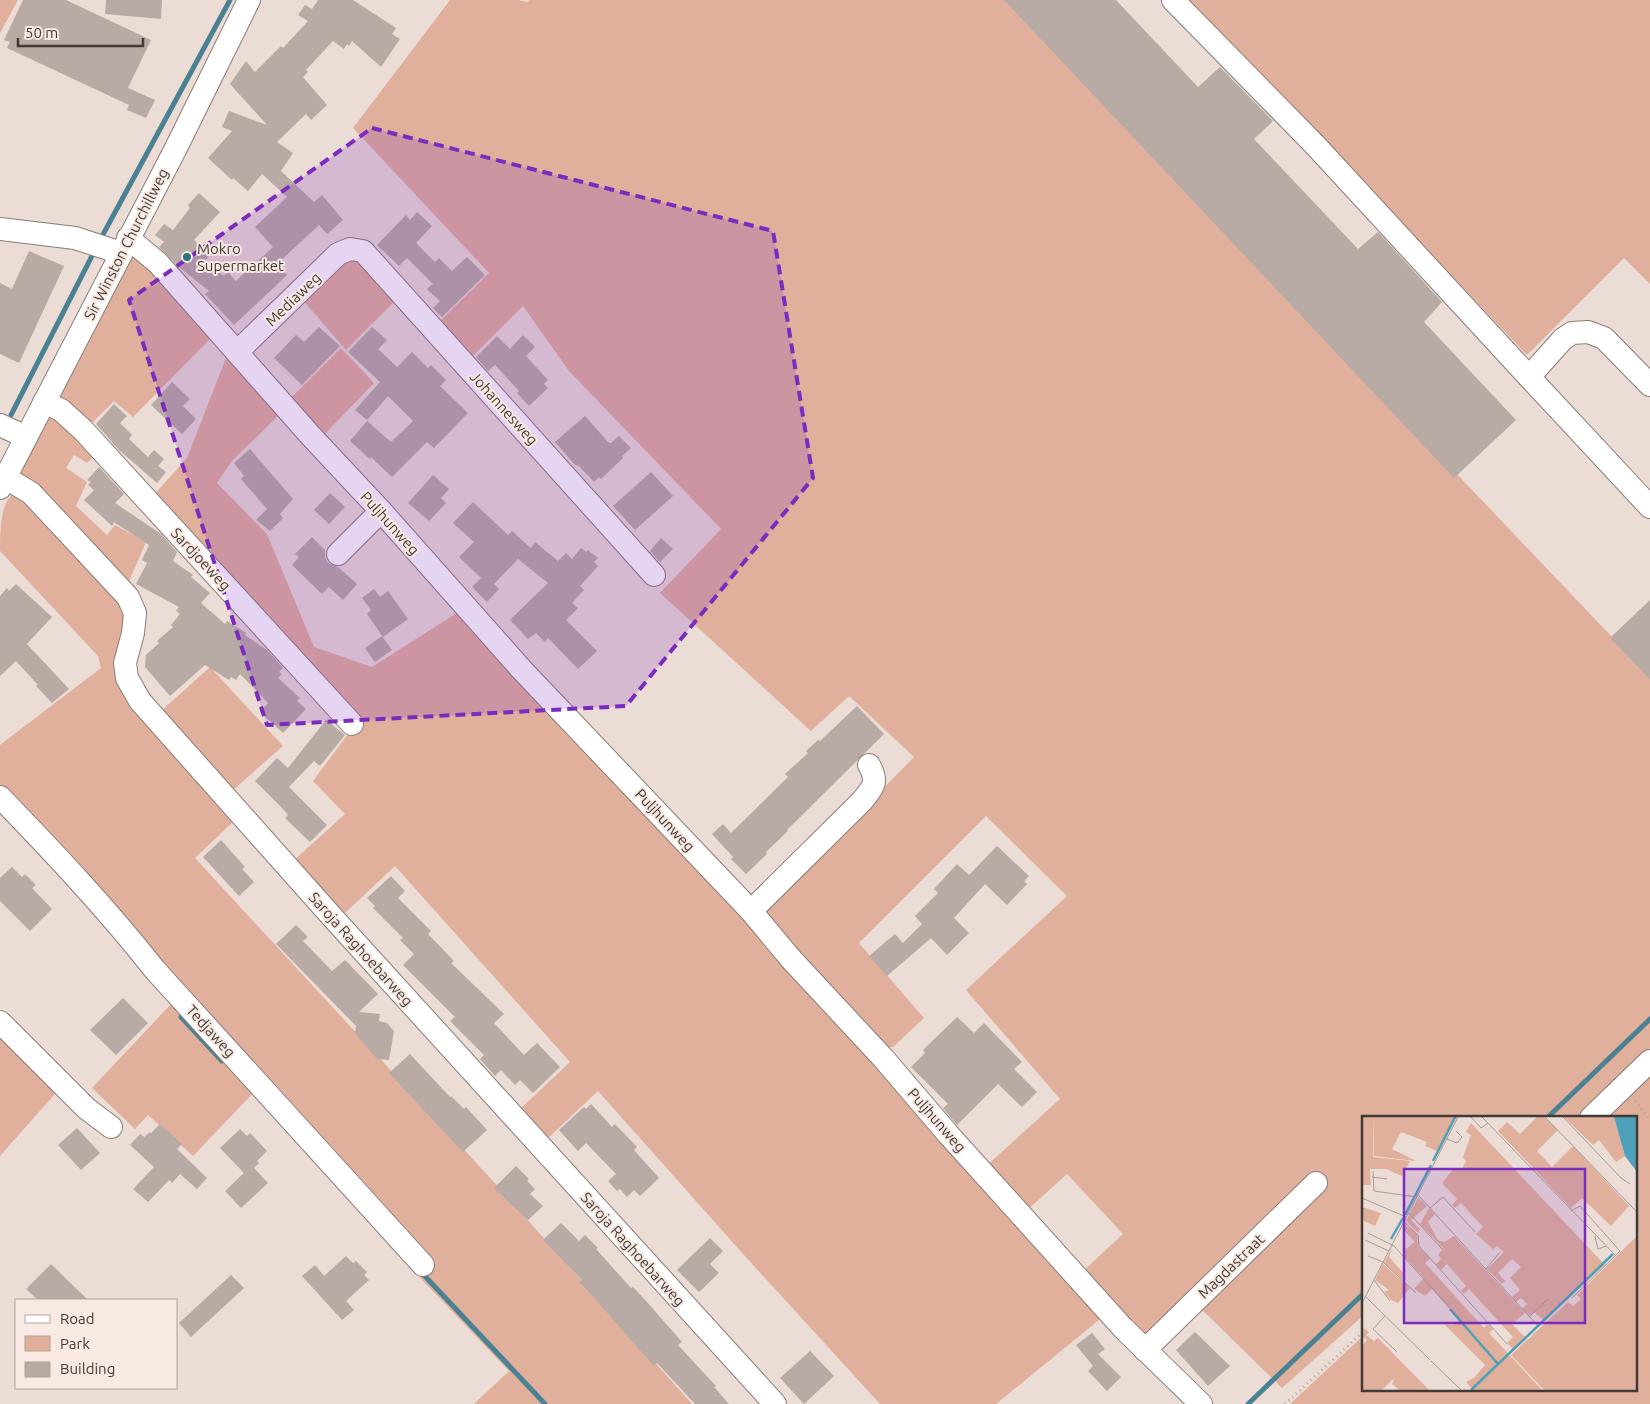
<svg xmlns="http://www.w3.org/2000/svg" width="1650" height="1404" viewBox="0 0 1650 1404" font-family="Ubuntu,sans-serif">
<rect width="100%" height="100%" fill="#ebdcd6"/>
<!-- green -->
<g fill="#e1b09c">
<path d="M0 0H18L0 33Z"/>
<path d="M450 0H518L528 2 529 0H1006L1650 677V1048L1576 1118H1364V1315L1282 1388 1191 1299 1147 1341 1081 1273 1123 1234 1067 1174 1025 1212 984 1168 1060 1099 966 990 1067 896 986 816 859 943 924 1018 893 1047H886L762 912 914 757 849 696 811 731 660 593 721 529 569 371 523 306 471 358 436 325 489 273 353 128Z"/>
<path d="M1188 0H1650V284L1624 258 1527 355Z"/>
<path d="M131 256H135L214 335 133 417 114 401 86 429 57 397Z"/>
<path d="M357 256 400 296 346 350 301 298 340 260Z"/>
<path d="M341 348 374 383 322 437 289 400Z"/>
<path d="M228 353 283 411 232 461 217 483 267 534 314 647 372 667 460 611 764 934 1105 1315 996 1404H880L744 1255 598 1091 546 1140 518 1111 570 1062 395 866 342 916 291 863 345 814 313 781 357 722 151 498 187 458Z"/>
<path d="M54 412 93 457 87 463 74 455 66 468 87 482 76 506 107 535 115 525 146 542 127 586 19 476 24 460 49 413Z"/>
<path d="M16 492 127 608 118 656 236 819 195 858 492 1180 692 1404H474L509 1371 408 1265 364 1216 256 1090 193 1156 148 1115 135 1129 92 1088 172 1003 0 787V745L101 668 98 656 0 551C0 531 0 500 16 492Z"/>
<path d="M210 667 283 746 232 791 160 712Z"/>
<path d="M0 1028 62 1086 0 1156Z"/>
<path d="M1650 1075V1404H1290L1364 1335V1390H1636V1118H1605Z"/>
</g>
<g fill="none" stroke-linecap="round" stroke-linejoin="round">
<!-- stream -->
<g stroke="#4b8293" stroke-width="5">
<path d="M100 240 230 0"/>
<path d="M11 415 95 250"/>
<path d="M181 1017 222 1061"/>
<path d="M1547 1118 1650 1019"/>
<path d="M422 1273 545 1404"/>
<path d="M1248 1404 1364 1293"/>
</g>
</g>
<!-- building -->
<g fill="#b8aaa4">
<path d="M23 0H66L151 40 128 88 155 100 146 118 127 110 129 105 7 48 10 42 4 40Z"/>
<path d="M106 0H162L161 19 105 14Z"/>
<path d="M318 0H353L396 28 392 34 400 39 381 67 352 41 349 46 347 44 344 49 333 41 306 70 308 72 303 77 327 105 311 120 306 114 277 142 293 153 281 171 314 202 322 195 343 220 327 234 319 225 277 264 287 275 234 325 205 294 209 291 180 268 159 247 164 242 155 235 164 224 173 230 190 208 188 205 199 193 220 212 194 240 211 253 205 261 224 276 228 272 236 281 273 247 255 227 287 197 262 174 248 191 233 178 232 180 208 158 232 131 222 127 229 111 267 125 230 84 246 61 255 72 281 46 283 48 308 21 298 15 305 5 312 9Z"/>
<path d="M1004 0H1116L1198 87 1220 67 1273 121 1254 139 1358 249 1378 232 1442 302 1424 322 1516 420 1454 478Z"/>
<path d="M417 212 432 226 416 243 435 262 439 258 452 271 467 257 485 275 442 317 433 308 440 301 427 289 433 284 407 258 399 266 377 245 406 215 410 220Z"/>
<path d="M29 251 64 266 19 363 0 354V283L12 289Z"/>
<path d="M319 327 340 346 302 385 274 358 296 335 304 342Z"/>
<path d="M372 327 387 340 378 349 397 367 412 352 428 368 431 365 446 380 440 386 468 413 434 448 427 442 392 477 371 457 370 459 350 441 367 421 391 442 413 421 388 396 367 420 355 410 380 382 348 352Z"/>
<path d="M523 335 535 347 526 356 548 380 544 384 548 388 529 406 517 393 519 391 495 365 488 371 476 357 497 336 510 349Z"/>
<path d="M172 382 190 399 183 406 196 419 182 434 151 405Z"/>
<path d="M114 404 127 416 120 423 132 435 129 439 148 457 154 450 164 459 158 466 166 472 157 483 119 450 96 424Z"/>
<path d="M585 416 608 442 611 443 619 436 631 448 622 456 623 458 601 479 599 477 594 482 578 465 576 466 555 442Z"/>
<path d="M250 449 293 499 280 514 283 518 270 531 256 520 267 509 241 479 244 476 234 463Z"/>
<path d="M99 467 124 494 115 503 161 534 177 552 173 561 193 575 191 577 210 593 201 603 225 624 227 621 246 633 245 635 267 650 283 668 279 672 282 674 278 678 300 698 297 701 306 709 283 733 260 712 268 703 240 674 236 680 231 677 229 680 205 665 170 696 145 667 146 655 159 643 157 641 173 627 171 625 180 614 176 611 179 607 136 584 147 563 142 560 149 545 114 522 112 526 84 500 94 490 88 485 91 482 87 480Z"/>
<path d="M651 472 673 496 635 530 613 506Z"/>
<path d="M433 475 449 489 441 498 446 503 429 521 408 503Z"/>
<path d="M330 493 345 507 329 524 314 510Z"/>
<path d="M473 502 508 535 512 531 531 548 535 542 558 561 566 553 572 559 581 548 586 552 588 550 598 558 594 562 598 566 580 586 584 590 572 603 578 608 566 620 597 651 578 669 548 638 545 642 536 633 528 639 510 620 548 583 518 559 494 584 499 589 487 602 472 587 481 578 459 557 474 542 453 523Z"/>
<path d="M312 537 325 550V557L328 563 338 567 357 584 343 600 329 587 322 594 292 565 299 557 295 554Z"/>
<path d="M661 538 673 549 660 562 650 551Z"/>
<path d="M16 584 52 617 27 644 69 689 52 703 36 686 38 685 16 661 0 676V596L7 588 9 591Z"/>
<path d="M374 589 380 597 388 591 408 619 383 637 367 614 371 610 362 598Z"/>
<path d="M1650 600V679L1610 638Z"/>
<path d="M382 636 392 650 375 662 365 648Z"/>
<path d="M857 706 884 734 787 830 788 831 766 852 767 854 746 874 731 859 733 857 712 834 723 824 731 833 788 777 785 774 808 753 806 751 818 740 820 741Z"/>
<path d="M326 720 345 735 320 766 314 761 289 787 327 825 310 842 285 818 288 815 282 808 255 781 277 758 288 768Z"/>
<path d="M221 840 245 867 242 869 254 882 239 896 203 857Z"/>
<path d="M997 846 1029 876 1024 881 1027 884 1007 905 985 884 954 918 969 933 947 955 931 938 887 976 869 956 895 934 903 943 922 924 915 916 938 893 934 889 957 864 969 875Z"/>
<path d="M12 867 22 877 25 874 36 885 32 888 52 909 30 931 0 901V878Z"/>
<path d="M391 876 405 891 398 898 431 931 428 934 454 961 451 963 504 1014 494 1023 524 1055 537 1043 560 1067 533 1093 520 1080 515 1085 501 1070 495 1076 480 1059 484 1055 450 1021 455 1017 403 965 414 954 400 940 403 938 373 908 375 906 367 898Z"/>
<path d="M296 925 308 937 303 941 332 971 345 960 378 994 359 1012 380 1014 379 1021 387 1023 394 1031 389 1060 377 1059 355 1033 356 1026 276 944Z"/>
<path d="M123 998 148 1023 116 1055 90 1030Z"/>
<path d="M957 1017 974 1033 984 1023 1022 1062 1014 1069 1037 1092 1022 1107 998 1084 957 1125 943 1108 948 1104 911 1067 925 1053 923 1050Z"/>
<path d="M410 1054 450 1097 451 1096 464 1109 466 1107 487 1130 463 1152 389 1073Z"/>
<path d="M591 1104 612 1127 615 1124 637 1147 634 1150 659 1178 640 1196 634 1190 627 1197 620 1189 617 1191 608 1181 616 1174 586 1143 578 1151 559 1130 584 1107 586 1109Z"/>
<path d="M160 1124 182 1144 177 1149 207 1178 197 1189 180 1174 172 1183 169 1180 148 1202 133 1189 154 1167 130 1145 140 1134 144 1137 150 1132 151 1133Z"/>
<path d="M77 1128 100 1153 81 1170 58 1145Z"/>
<path d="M240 1129 247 1136 250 1133 267 1151 257 1161 259 1163 254 1168 268 1183 241 1208 225 1191 244 1173 220 1148Z"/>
<path d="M516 1166 529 1179 527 1181 535 1189 530 1194 543 1206 528 1220 494 1188Z"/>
<path d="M561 1223 579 1241 585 1235 598 1248 596 1249 631 1288 633 1287 647 1302 682 1342 678 1345 716 1386 714 1387 729 1404H695L657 1363 654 1366 580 1282 582 1280 543 1240Z"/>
<path d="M710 1238 723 1251 710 1264 719 1273 699 1292 677 1270Z"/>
<path d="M346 1256 353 1263 356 1261 367 1272 364 1275 369 1280 346 1301 354 1310 342 1320 302 1276 315 1265 324 1276Z"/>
<path d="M51 1264 88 1300H38L26 1289Z"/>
<path d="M231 1275 244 1288 191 1337 179 1323Z"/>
<path d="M1195 1332 1230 1366 1208 1386 1176 1350Z"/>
<path d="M1092 1333 1105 1349 1098 1354 1121 1377 1107 1391 1088 1371 1093 1366 1076 1345Z"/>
<path d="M810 1351 834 1376 804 1404 780 1378Z"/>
</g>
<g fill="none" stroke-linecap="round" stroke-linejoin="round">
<!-- minor casing -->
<g stroke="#897c76" stroke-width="24">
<g id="minor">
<path d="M1173 0 1316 146 1529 377 1650 507"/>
<path d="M0 229 75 238 121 253"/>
<path d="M128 238 158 263 310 435 381 511 523 671 751 911 791 959 884 1059 948 1134 1123 1328 1201 1404"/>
<path d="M237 352 338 254 350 249 363 251 654 575"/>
<path d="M1529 377 1563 339 1572 333 1588 332 1604 338 1650 385"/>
<path d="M44 402 61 410 83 430 352 724"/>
<path d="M0 425 26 437"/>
<path d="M6 478 31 493 128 597 135 613 133 633 125 663 127 678 140 701 334 919 775 1404"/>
<path d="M0 488 176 148 249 0"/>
<path d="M338 554 381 511"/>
<path d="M0 797C54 853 107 909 155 970L423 1265"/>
<path d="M751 911 862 801C873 787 879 783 869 765"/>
<path d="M0 1022 87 1109 111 1127"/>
<path d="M1591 1118 1650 1061"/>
<path d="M1145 1350 1316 1183"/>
</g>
</g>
<!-- path -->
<g stroke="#b1a5a0" stroke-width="3" stroke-dasharray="1 4" stroke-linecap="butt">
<path d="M1635 1101 1650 1120"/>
<path d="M1285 1404 1364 1331"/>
</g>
<!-- minor -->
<use href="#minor" stroke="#fff" stroke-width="22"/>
</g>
<!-- marked area -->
<path fill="#7b2cbf" fill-opacity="0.2" stroke="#7b2cbf" stroke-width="4" stroke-dasharray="10 6" stroke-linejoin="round" d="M372 128 773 231 813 478 626 706 267 725 129 300Z"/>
<!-- markers -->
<circle fill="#2a727d" stroke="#f8e9e3" stroke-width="2" cx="187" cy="257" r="5"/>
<g text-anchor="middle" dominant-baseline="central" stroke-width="4" stroke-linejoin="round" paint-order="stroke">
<!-- street labels -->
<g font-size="15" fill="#413b38" stroke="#f8e9e3">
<text transform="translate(126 244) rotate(-63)">Sir Winston Churchillweg</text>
<text transform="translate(293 299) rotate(-44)">Mediaweg</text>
<text transform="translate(504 408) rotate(48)">Johannesweg</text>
<text transform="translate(390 523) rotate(48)">Puljhunweg</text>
<text transform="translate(201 559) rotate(47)">Sardjoeweg</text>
<text transform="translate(665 820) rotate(47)">Puljhunweg</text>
<text transform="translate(361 949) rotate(48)">Saroja Raghoebarweg</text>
<text transform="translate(211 1031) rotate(48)">Tedjaweg</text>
<text transform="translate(937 1120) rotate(49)">Puljhunweg</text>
<text transform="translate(633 1249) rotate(48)">Saroja Raghoebarweg</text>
<text transform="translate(1231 1266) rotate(-44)">Magdastraat</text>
</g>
<!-- poi labels -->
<g font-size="15" fill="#413b38" stroke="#f8e9e3" text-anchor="start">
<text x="197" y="248">Mokro<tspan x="197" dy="17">Supermarket</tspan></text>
</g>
</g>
<!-- overview -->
<g transform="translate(1362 1116)">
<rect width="275" height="275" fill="#ebdcd6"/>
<path d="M0 1H12L11 41 48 45 40 60 24 53H8L9 69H0ZM12 1H95L77 36 63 30 65 26 39 16 30 33 54 45 12 40ZM175 1H182L196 14 175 35 190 51 211 30 267 90 249 110 220 82 209 92 136 15 145 6 158 18ZM202 1H252L263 40 254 46 237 24 231 29ZM109 7 243 149 182 205 172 196 168 200 160 193 165 188 159 182 154 186 150 181 158 174 148 162 159 151 150 143 136 157 143 165 140 168 125 153 142 136 135 130 131 133 114 118 121 111 99 87 93 92 90 89 95 83 80 67 92 52 100 53 104 45 101 41 109 19 104 16ZM56 81 65 90 49 104 58 113 56 117 44 105ZM0 91 19 97 13 110 0 104ZM67 92 73 98 66 106 76 124 82 126 92 120 163 197 150 208 165 223 152 234 145 227 151 221 107 173 102 178 99 175 104 170 85 148 79 154 74 148 79 143 76 139 81 132 58 108ZM42 108 55 118 56 130 68 143 63 147 122 212 126 208 131 213 127 217 180 274H111L104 266 113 261 123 249 82 208 91 209 97 204 70 173 63 180 52 173 62 162 41 139V135L53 126 40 112ZM275 120V274H182L149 239 206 186 211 190 219 183 215 179ZM30 131 27 141 43 159 40 163 22 147ZM21 148 48 172 36 187 29 184 22 176 27 174 13 164ZM2 212 7 216 4 219 12 225 16 222 67 274H37L30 268 32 262 20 274H0V230L5 224 0 220Z" fill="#e1b09c"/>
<path d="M252 1H275V56L263 40Z" fill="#4fa1ba"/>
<path fill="none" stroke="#4fa1ba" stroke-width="2.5" d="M71 45 93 1M43 99 69 49M29 123 41 102M88 193 136 248M109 274 251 138"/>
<path fill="none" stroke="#a79c97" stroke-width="1" d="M109 1 119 12 126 7M120 1 254 140M183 1 275 96M201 1 259 62 268 68M85 23 95 27 100 21 94 15M11 55 12 75 55 81M10 61 25 63M56 79 175 209M0 82 44 101M68 92 81 81 113 116M209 95 218 90 258 135 210 182M47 97 80 133M42 106 56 119 57 130 145 228M6 117 32 130 88 192M233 120 236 133 244 130M3 124 27 135M6 140 21 146 54 177M124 153 137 137M12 164 28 185M3 180 68 244M0 187 96 1M23 200 11 213 35 236M167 201 186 183M69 245 99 274"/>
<path fill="#7b2cbf" fill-opacity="0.15" stroke="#7b2cbf" stroke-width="2.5" d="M42 53H223V207H42Z"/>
<rect width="275" height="275" fill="none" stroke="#413b38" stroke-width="2.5"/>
</g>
<!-- legend -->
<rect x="15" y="1299" width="162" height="90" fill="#f8e9e3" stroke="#afa39f"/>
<rect x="25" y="1315" width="25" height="8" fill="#ffffff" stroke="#afa39f"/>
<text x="60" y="1324" font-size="15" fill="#413b38">Road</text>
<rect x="25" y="1336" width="25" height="15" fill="#e1b09c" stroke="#afa39f"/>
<text x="60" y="1349" font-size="15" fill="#413b38">Park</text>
<rect x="25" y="1362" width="25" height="15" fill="#b8aaa4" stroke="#afa39f"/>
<text x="60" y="1374" font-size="15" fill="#413b38">Building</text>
<!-- scale -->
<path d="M18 38v8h125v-8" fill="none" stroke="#413b38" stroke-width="2.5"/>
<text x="25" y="38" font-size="15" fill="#413b38" stroke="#f8e9e3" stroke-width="4" paint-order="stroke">50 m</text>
</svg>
